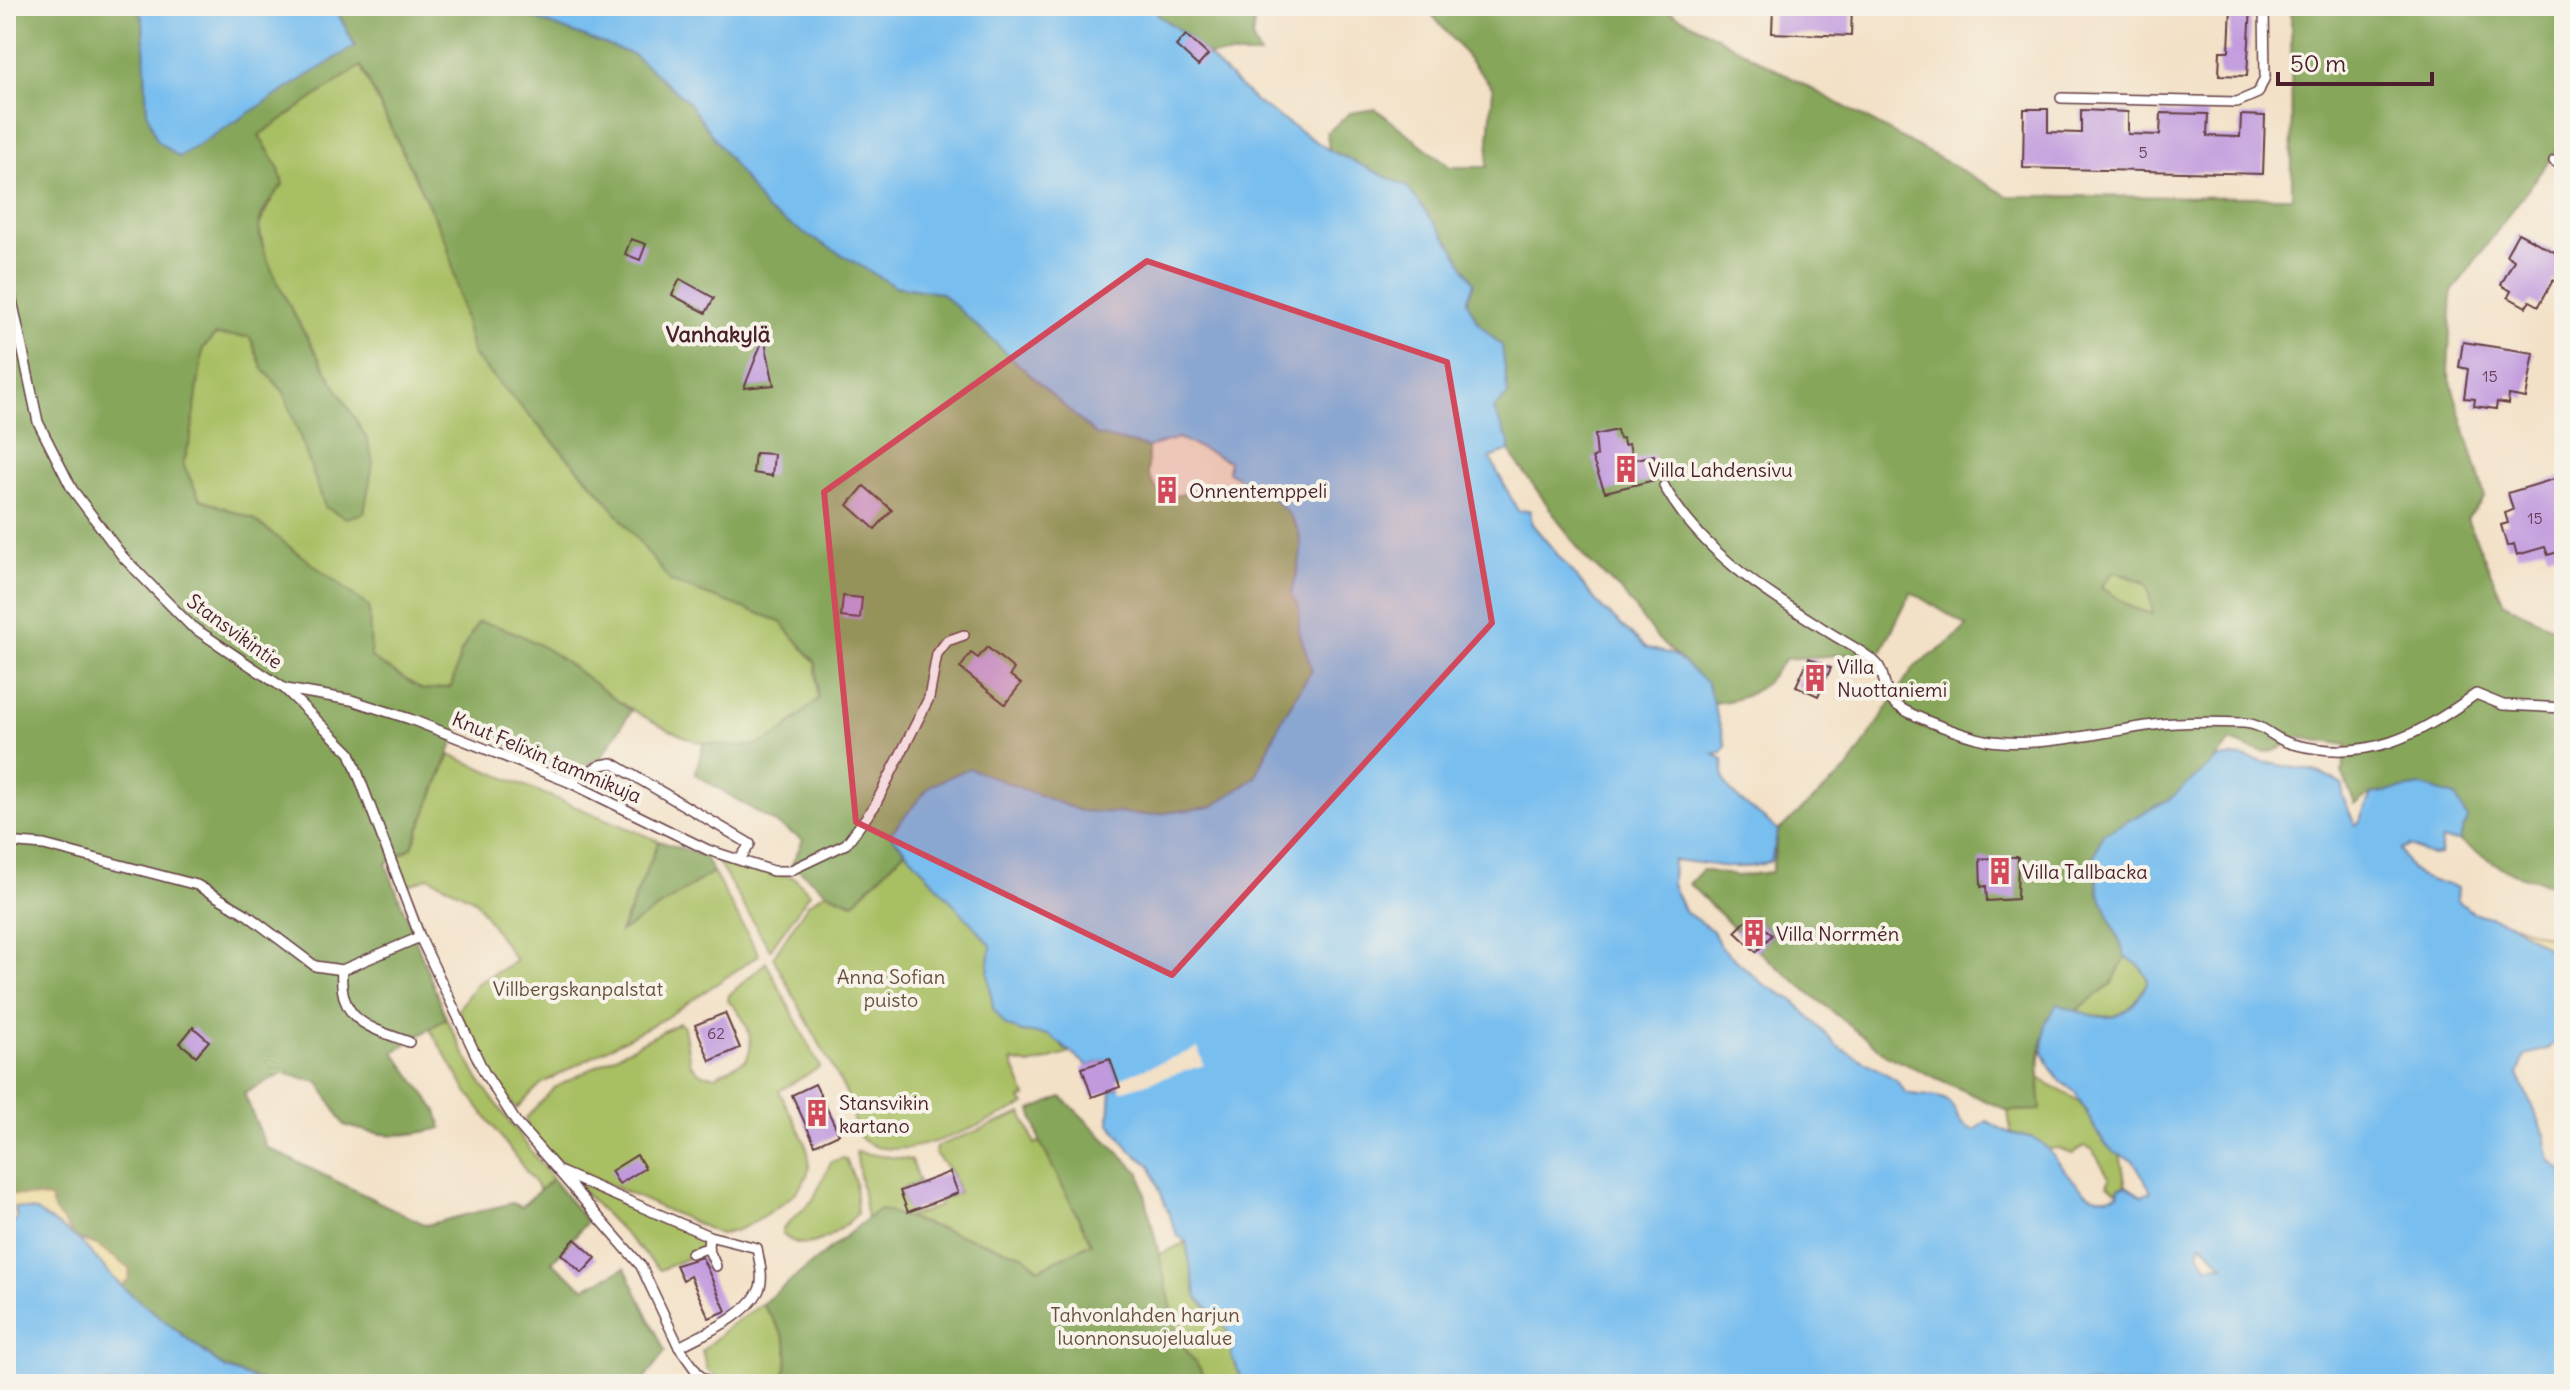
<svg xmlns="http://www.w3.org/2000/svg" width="2570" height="1390" viewBox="0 0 2570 1390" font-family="Delius,sans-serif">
<rect width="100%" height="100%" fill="#f7f3e8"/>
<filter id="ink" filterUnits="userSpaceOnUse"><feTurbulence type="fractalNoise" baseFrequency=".0125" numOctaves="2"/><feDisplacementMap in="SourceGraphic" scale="16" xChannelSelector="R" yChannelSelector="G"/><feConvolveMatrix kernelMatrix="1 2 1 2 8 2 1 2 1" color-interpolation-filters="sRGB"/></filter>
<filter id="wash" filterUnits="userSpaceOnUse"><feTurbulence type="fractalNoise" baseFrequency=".006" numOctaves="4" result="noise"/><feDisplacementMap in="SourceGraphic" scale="32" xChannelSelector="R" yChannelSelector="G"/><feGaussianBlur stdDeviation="1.8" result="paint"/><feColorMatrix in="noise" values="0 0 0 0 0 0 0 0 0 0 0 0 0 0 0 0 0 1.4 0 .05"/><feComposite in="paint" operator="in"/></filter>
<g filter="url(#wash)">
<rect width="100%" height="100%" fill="#f3e1c7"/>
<!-- green -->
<g fill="#a9bf64" stroke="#7a6f48" stroke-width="2">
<path d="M360 65 447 243 473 355 599 491 671 581 780 621 816 663 818 699C804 712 785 736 768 744 704 774 581 676 532 641L461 652 451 688 423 690 371 658 253 519 200 499 183 464 191 437 203 348 215 335 250 337 263 369 284 392 300 430 259 226 273 197 279 169 259 135Z"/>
<path d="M2113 571 2147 584 2154 615 2132 608 2101 587Z"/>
<path d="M450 755 659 841 620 932 713 872 759 955 667 1017 541 1084 516 1109 486 1066 458 1010 476 984 516 961 475 900 429 877 407 886 396 859 412 847Z"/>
<path d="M930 786 1063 1048 1071 1053 1030 1065 1012 1061 1026 1097 1021 1099 1025 1105C989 1120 896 1170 862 1139 852 1130 853 1106 846 1093 822 1048 797 1003 773 957L808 904 826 892 853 903 905 851Z"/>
<path d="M717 861 793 877 810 893 770 950Z"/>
<path d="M2126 957 2140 966 2148 980C2131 1018 2114 1023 2076 1011L2112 983Z"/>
<path d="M766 962 820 1067 779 1091C805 1145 835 1172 771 1211 752 1223 742 1231 720 1234L572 1168C554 1158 528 1140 526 1118L554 1088 679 1023 684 1027 690 1064 702 1074 715 1076 746 1060C758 1039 743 1014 728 1001L729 995Z"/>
<path d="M446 1018 478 1079 552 1179 540 1190 466 1090 430 1029Z"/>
<path d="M2037 1077 2080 1102 2104 1142 2120 1154 2126 1186 2119 1188 2120 1193 2107 1185 2110 1179 2092 1149 2084 1146 2072 1154 2059 1148 2046 1149 2031 1137 2011 1133 2008 1111 2041 1110Z"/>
<path d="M1022 1113 1035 1144 1040 1142 1092 1243 1039 1269 1025 1256 880 1209 867 1219 856 1152 911 1160 919 1182 899 1190 911 1216 940 1206 939 1201 959 1193 951 1172 935 1154 936 1147Z"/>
<path d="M842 1158 846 1159 855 1181 857 1214C839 1232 804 1259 782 1233L783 1228 813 1200 831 1162Z"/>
<path d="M570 1178 700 1237 706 1250 660 1270Z"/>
<path d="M1186 1242 1197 1298 1223 1321 1233 1344 1231 1356 1244 1384H875L1057 1304Z"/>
<path d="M762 1304C783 1333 797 1348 780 1384H728L707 1370 702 1351 728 1327Z"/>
</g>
<!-- forest -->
<g fill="#86a65a" stroke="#686242" stroke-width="2" fill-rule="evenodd">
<path d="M6 6H137L143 20 147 111 355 45 334 6H500L634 55 688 102 721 146 813 235 895 286 941 293 1096 435 1148 447V474L1162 499 1221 485 1248 484 1283 505 1299 531 1302 552 1291 595 1299 606V631L1312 670 1283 717 1255 778 1212 807 1149 815 1080 811 969 769 930 787 891 834 905 851 853 903 826 892 792 864 803 840 695 774 704 742C767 756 774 738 818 699L816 663 780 621 671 582 599 491 473 355 447 243 361 66 259 135 279 169 283 185C274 195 259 214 259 228 260 268 343 397 367 439L373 463 364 513 346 518 325 507 284 392 263 369 250 337 215 335 203 348 191 437 183 464 200 499 253 519 369 607 371 658 423 690 451 687 461 652 478 622C536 630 584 678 631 711L601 758 570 771 460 726 412 847 386 864 446 1018 394 1052 437 1111 442 1128C402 1138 382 1137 344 1125L319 1082 283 1073 244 1093 266 1147 426 1225 512 1203 521 1207 552 1179 587 1222 552 1262 584 1288 625 1268 665 1351 641 1384H268L225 1368 121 1286 128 1280 97 1245 75 1237 54 1210 6 1201Z"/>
<path d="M1154 6H1257L1252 39 1260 55H1208L1158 15Z"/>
<path d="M1425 6H1660L2008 196 2292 197 2291 6H2564V140L2452 292 2448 372 2485 497 2467 519 2504 603 2553 628 2564 620V888L2509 872 2459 841 2466 819 2422 786 2372 794 2355 804 2342 773 2347 745 2296 737C2271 760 2259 752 2231 741L2210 767 2170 799 2103 834 2093 860 2099 892 2126 957 2112 983 2076 1011 2057 1005C2038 1034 2037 1076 2041 1110L2008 1111 1886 1055 1757 950 1772 935 1752 915 1737 931 1689 884 1702 870 1737 876 1772 872 1778 831 1848 769 1913 668 1949 643 1967 626 1911 592 1881 652 1785 659C1763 689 1750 700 1712 703L1706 683 1655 636 1624 594 1585 558 1509 451 1508 440 1493 409 1508 395 1502 346 1478 323 1467 301 1474 283 1451 244 1406 186 1329 150 1327 133 1350 113 1376 109 1450 167H1487L1493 88ZM2114 571 2147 583 2153 614 2132 608 2101 587Z"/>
<path d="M659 841 704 856 713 872 621 932Z"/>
<path d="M1062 1097 1140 1173 1179 1340 1211 1384H780C797 1348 783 1333 762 1304L879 1209 1025 1256 1039 1269 1091 1243 1040 1142 1031 1110Z"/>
</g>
<!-- sand -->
<g fill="#eeda9e" stroke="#9c7c64" stroke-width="2">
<path d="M2510 923 2564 943V959Z"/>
<path d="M6 1194 50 1198 54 1210 75 1237 56 1224 6 1239Z"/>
<path d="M79 1240 97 1245 130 1269 128 1280 121 1286Z"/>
</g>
<!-- water -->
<g fill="#78beef" stroke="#616e8d" stroke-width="2" fill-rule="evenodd">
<path d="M137 6H334L355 46 179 157 157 141 147 111 143 20Z"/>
<path d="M500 6H1154L1158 15 1186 35 1256 102 1329 150 1406 186 1451 244 1474 283 1467 301 1478 323 1502 346 1508 395 1493 409 1509 441V451L1490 458 1518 511 1530 510 1532 524 1601 607 1647 648 1674 655 1707 683 1726 746 1722 752 1713 754 1723 759C1724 765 1722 771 1724 778 1730 801 1763 813 1778 831L1771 861C1738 874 1706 862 1673 860L1672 884 1684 911 1713 931 1720 946 1763 984 1793 1000 1837 1046 1895 1079 1906 1093C1917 1096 1935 1095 1944 1099 1961 1107 1950 1123 1975 1130L1987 1121C1995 1125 2002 1130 2010 1133 2019 1136 2030 1135 2039 1141 2063 1159 2082 1213 2119 1193V1188L2126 1186 2142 1196 2151 1191 2134 1161 2115 1153 2104 1143 2075 1092 2060 1081 2050 1067 2043 1052 2045 1023 2057 1004C2100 1019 2126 1031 2148 980L2140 966 2126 957 2099 892 2093 859 2103 834 2170 799 2218 759C2239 752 2253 761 2273 764 2300 770 2320 767 2343 786L2342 795 2355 825 2360 822 2372 794 2422 786 2455 796 2467 819 2459 841 2442 840 2440 855 2432 856 2410 846 2401 850C2416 887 2430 877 2458 888L2457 900 2472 912 2510 923 2564 959V1003L2557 1005 2564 1018V1034L2548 1049 2525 1055 2518 1075 2545 1135 2550 1161 2564 1172V1384H1244L1231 1355 1233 1344 1223 1321 1197 1298 1186 1242 1177 1235 1150 1165 1130 1150 1109 1122 1111 1090 1120 1087 1110 1059 1088 1066 1049 1035 1022 1032 1006 1026 993 1008 988 973 991 945 890 834 930 786 969 768 1080 811 1149 815 1212 807 1255 778 1283 717 1312 670 1299 631V606L1291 595C1294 581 1301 565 1301 551 1304 509 1258 490 1228 472L1229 461 1178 438 1148 447 1096 435 941 293 895 286 767 211 688 102 634 55ZM2201 1243 2224 1265 2207 1266 2198 1253Z"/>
<path d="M14 1207 36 1211 79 1240 121 1286 224 1368 268 1384H6V1225L14 1223 17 1217Z"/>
</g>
<!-- pier -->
<path fill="#f3e1c7" d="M1198 1048 1204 1065 1121 1091 1117 1079Z"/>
<g id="blocks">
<!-- building -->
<g fill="#c19ade">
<path d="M1773 6H1852L1851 36 1772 33Z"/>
<path d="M2231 6H2251L2247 76 2219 75 2220 51H2229Z"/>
<path d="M1186 35 1208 55 1198 66 1176 46Z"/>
<path d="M2024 109H2048V132L2081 133V110L2128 112V134L2160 135 2161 113 2208 114 2207 136 2240 137 2241 115 2265 116 2263 174 2023 168Z"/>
<path d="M2518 233 2564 257V286L2553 280 2539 306 2530 301 2526 307 2508 297 2511 291 2501 285 2514 260 2506 255Z"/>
<path d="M631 239 646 244 640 260 625 254Z"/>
<path d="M680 279 714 298 706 313 672 295Z"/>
<path d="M764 337 774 385 744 388Z"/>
<path d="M2463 342 2534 353 2526 398 2509 395 2508 404 2497 402 2496 409 2474 406 2475 399 2464 398 2468 369 2459 367Z"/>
<path d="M1617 430 1619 439 1623 438 1624 445 1629 444 1633 460 1654 455 1659 479 1605 492 1592 458 1597 456 1595 435Z"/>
<path d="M755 453 774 454 772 476 753 473Z"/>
<path d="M2564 476V550L2548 555 2545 547 2517 555 2514 544 2507 546 2501 525 2508 523 2505 513 2513 510 2508 493Z"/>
<path d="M864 486 892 510 875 529 848 505Z"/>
<path d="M843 596 862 598 860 619 841 617Z"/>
<path d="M987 647 1014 669 1010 675 1021 684 1005 704 960 668 971 653 978 658Z"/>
<path d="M1809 658 1831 668 1818 696 1796 686Z"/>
<path d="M2006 857H2018L2017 899 1987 901 1986 886 1981 887 1980 859Z"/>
<path d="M1752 915 1772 935 1756 952 1735 932Z"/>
<path d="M725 1013 740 1048 710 1061 695 1025Z"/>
<path d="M193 1027 209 1041 196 1056 180 1043Z"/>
<path d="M1110 1059 1120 1087 1092 1097 1082 1068Z"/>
<path d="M815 1084 839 1134 815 1145 792 1095Z"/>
<path d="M637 1155 645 1168 619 1184 611 1171Z"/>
<path d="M950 1172 958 1193 908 1212 900 1191Z"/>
<path d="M575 1239 596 1258 582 1273 561 1254Z"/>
<path d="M702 1257 726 1311 709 1318 690 1276 683 1280 676 1265Z"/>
</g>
</g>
</g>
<g filter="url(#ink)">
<use href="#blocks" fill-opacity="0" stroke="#633c42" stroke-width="2"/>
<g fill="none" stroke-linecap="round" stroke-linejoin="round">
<!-- service casing -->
<g stroke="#633c42" stroke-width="12">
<g id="service">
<path d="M2061 98 2237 102 2258 93 2265 77 2264 6"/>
<path d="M6 106 11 6"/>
<path d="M2554 161 2564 166"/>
<path d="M6 272 38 422 72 489 123 557 191 626 285 689 350 753 420 937 484 1072 516 1122 641 1266 679 1347 699 1375 713 1384"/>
<path d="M1664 486C1702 552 1761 589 1824 629 1840 640 1860 649 1875 662 1885 670 1883 689 1891 700 1903 715 1966 736 1985 740 2038 749 2101 732 2154 725 2182 721 2215 722 2244 723 2264 724 2273 739 2292 744 2368 763 2416 737 2476 694L2503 705 2564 708"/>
<path d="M286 689 351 700 410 719 569 782 708 850 773 871H789L846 844 874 807 929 698 937 654 947 641 964 635"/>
<path d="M569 782 601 765 612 763 750 844 740 859"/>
<path d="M6 842 44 845 197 885 246 914 315 966 342 970 420 937"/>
<path d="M342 970C338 1021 368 1027 409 1042"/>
<path d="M561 1172 709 1236 757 1248C759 1261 765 1280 758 1292 744 1318 704 1333 679 1347"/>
<path d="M709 1236 708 1248 716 1266"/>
<path d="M691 1253 708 1248"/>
</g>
</g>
<!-- service -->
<use href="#service" stroke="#fff" stroke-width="9"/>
</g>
</g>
<!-- marked area -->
<path fill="#d1495b" fill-opacity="0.2" stroke="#d1495b" stroke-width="6" stroke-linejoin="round" d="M1147 261 1447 362 1492 623 1172 975 856 822 824 492Z"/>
<!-- icons -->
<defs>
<g id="building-bare" transform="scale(2.16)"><path d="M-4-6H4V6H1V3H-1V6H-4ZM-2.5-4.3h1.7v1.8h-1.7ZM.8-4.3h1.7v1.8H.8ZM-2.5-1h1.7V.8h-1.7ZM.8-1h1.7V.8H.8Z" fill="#d1495b" stroke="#f7f3e8" stroke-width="2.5" paint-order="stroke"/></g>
</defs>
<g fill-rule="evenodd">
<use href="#building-bare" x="1626" y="469"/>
<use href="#building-bare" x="1167" y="490"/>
<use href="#building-bare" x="1815" y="678"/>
<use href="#building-bare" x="2000" y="871"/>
<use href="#building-bare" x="1754" y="933"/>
<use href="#building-bare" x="817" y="1113"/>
</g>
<g text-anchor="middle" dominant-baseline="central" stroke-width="8" stroke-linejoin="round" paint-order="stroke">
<!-- number labels -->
<g font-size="16" fill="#683e58">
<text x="2143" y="152">5</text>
<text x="2490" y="376">15</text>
<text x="2535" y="518">15</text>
<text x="716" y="1033">62</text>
</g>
<!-- poi labels -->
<g font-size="20" fill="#4a1f2b" stroke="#f7f3e8" text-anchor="start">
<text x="1648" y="469">Villa Lahdensivu</text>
<text x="1189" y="490">Onnentemppeli</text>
<text x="1837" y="666">Villa<tspan x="1837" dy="23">Nuottaniemi</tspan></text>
<text x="2022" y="871">Villa Tallbacka</text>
<text x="1776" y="933">Villa Norrmén</text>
<text x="839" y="1102">Stansvikin<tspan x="839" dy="23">kartano</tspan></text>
</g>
<!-- street labels -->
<g font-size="20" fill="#4a1f2b" stroke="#f7f3e8">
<text transform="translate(235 631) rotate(36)">Stansvikintie</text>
<text transform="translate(547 757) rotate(23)">Knut Felixin tammikuja</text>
</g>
<!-- park labels -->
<g font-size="20" fill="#664f3c" stroke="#f7f3e8">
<text x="891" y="976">Anna Sofian<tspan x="891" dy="23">puisto</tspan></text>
<text x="578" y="988">Villbergskanpalstat</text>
<text x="1145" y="1314">Tahvonlahden harjun<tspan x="1145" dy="23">luonnonsuojelualue</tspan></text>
</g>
<!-- neighbourhood labels -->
<g font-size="22" font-weight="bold" fill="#4a1f2b" stroke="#f7f3e8">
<text x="718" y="334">Vanhakylä</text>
</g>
</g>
<!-- margin -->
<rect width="2570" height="1390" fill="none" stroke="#f7f3e8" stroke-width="32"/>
<!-- scale -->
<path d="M2278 72v12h154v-12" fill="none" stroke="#4a1f2b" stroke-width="4"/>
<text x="2290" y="72" font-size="24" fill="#4a1f2b" stroke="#f7f3e8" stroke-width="6" paint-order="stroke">50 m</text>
</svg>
